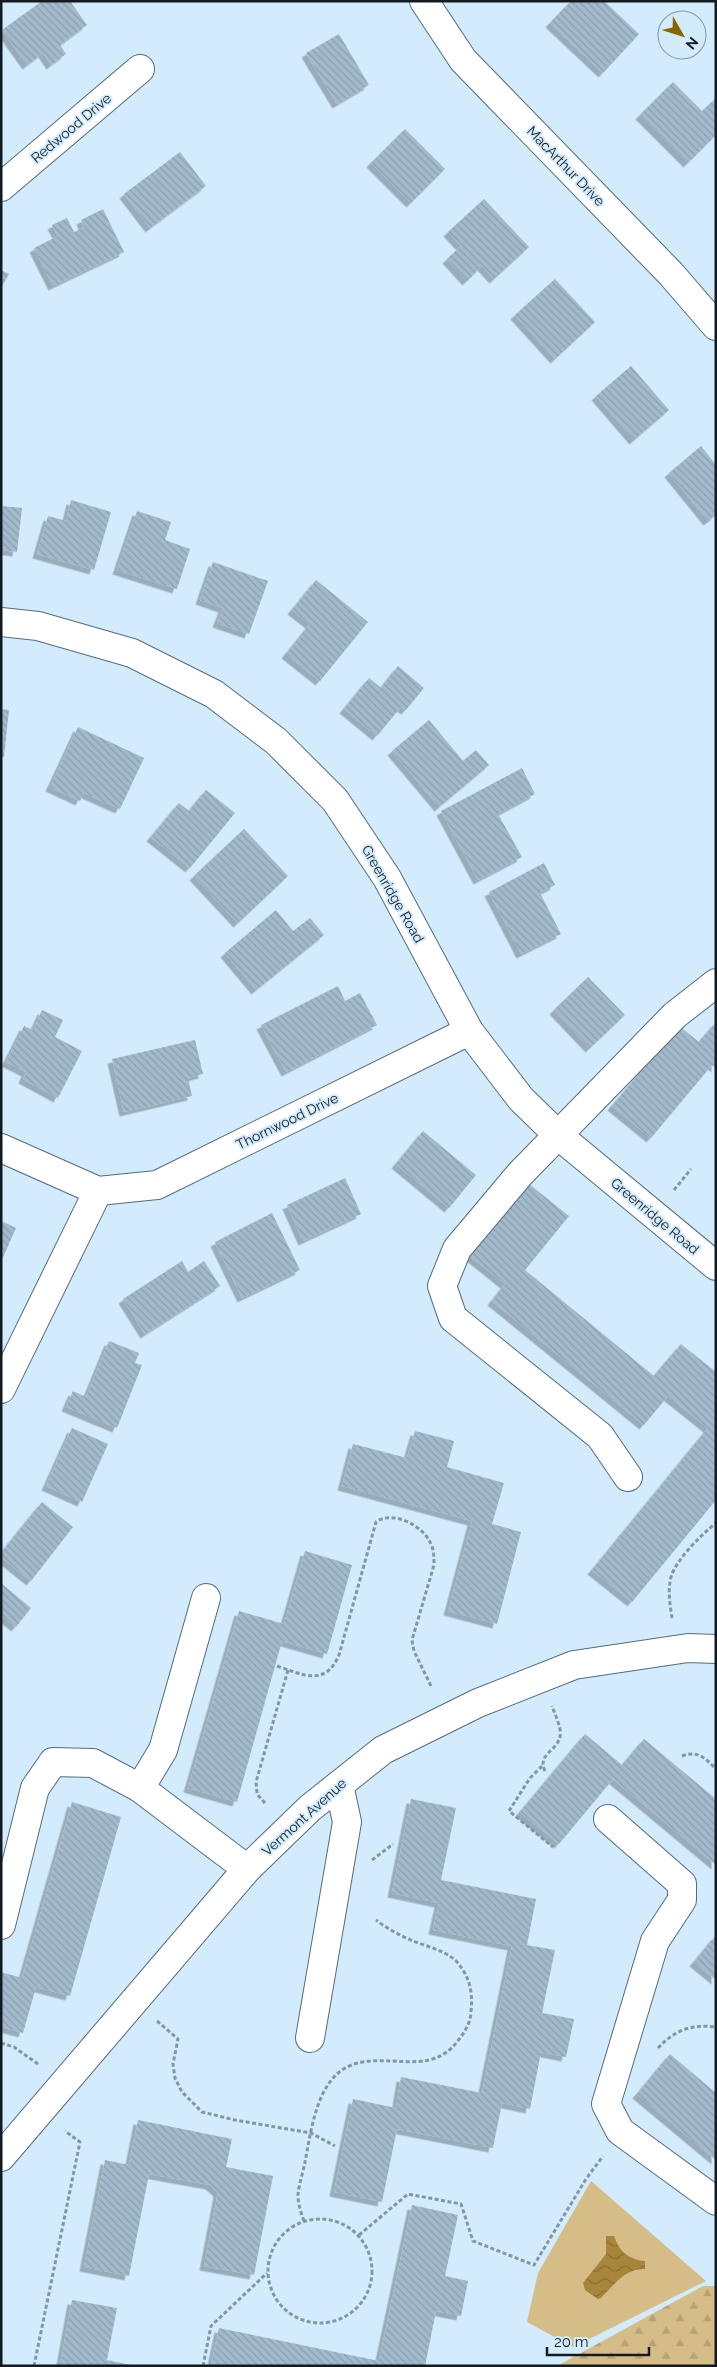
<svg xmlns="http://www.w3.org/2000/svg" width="717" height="2367" viewBox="0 0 717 2367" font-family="Raleway,sans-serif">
<defs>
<pattern id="forest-firs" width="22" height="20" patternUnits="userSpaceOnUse" patternTransform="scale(1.25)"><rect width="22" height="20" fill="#d6bd88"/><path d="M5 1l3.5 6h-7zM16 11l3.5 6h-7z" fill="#b7a275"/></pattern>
<pattern id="water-waves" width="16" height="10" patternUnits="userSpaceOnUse" patternTransform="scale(1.25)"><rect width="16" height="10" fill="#a7863c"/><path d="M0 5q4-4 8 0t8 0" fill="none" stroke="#876d32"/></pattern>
<pattern id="building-back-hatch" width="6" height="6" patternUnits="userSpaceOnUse" patternTransform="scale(1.25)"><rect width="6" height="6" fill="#a2bacb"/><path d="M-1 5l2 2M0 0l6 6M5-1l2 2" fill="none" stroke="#8a9fae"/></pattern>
<filter id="shadow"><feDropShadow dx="-4.5" dy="4.5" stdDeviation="0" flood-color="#0004"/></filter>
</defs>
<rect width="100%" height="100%" fill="#d2ebfd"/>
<!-- grass -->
<path fill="#d6bd88" d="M591 2181 706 2281 573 2347 527 2322 538 2273Z"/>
<!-- forest -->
<path fill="url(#forest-firs)" d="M703 2286H716V2366H557Z"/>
<!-- water -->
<path fill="url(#water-waves)" d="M606 2236H614C619 2251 628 2260 645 2261V2269C625 2268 614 2285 601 2298L598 2299 585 2290 583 2283 606 2254Z"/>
<!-- building -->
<g fill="url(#building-back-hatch)" filter="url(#shadow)">
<path d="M42 1H70L87 25 60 45 66 54 51 65 43 53 27 65 2 30Z"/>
<path d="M571 1H604L639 34 603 73 550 23Z"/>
<path d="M339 34 369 85 337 104 306 53Z"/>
<path d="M673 82 702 111 716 98V135L688 163 640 115Z"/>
<path d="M405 129 445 169 411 203 371 163Z"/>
<path d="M180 152 206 186 150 228 124 194Z"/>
<path d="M484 199 529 247 494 279 482 266 467 281 447 259 461 246 448 232Z"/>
<path d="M103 209 124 252 53 286 34 248 58 236 52 225 67 218 74 232 84 227 81 220Z"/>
<path d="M1 270 9 274 1 288Z"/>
<path d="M555 279 595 322 555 359 515 315Z"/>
<path d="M631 366 669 410 634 440 596 396Z"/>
<path d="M701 446 716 465V515L708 521 669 473Z"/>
<path d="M71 500 111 512 94 570 37 554 48 516 66 521Z"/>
<path d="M1 506 22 508 17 552 1 550Z"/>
<path d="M137 511 171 522 165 540 190 549 177 589 117 570Z"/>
<path d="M213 562 268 581 249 634 217 623 223 608 200 600Z"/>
<path d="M316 580 368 622 320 681 286 654 310 624 292 610Z"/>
<path d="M398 666 424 688 406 710 401 707 377 736 344 709 369 678 381 688Z"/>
<path d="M1 709 9 710 4 757H1Z"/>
<path d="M429 720 463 761 476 750 489 765 439 807 392 751Z"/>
<path d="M78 727 144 758 120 809 84 793 80 801 50 787Z"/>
<path d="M522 768 535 794 498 814 522 857 478 880 441 811Z"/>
<path d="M206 790 235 813 190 868 151 837 179 803 189 811Z"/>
<path d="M244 829 288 876 238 923 194 876Z"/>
<path d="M544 863 555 885 540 893 561 934 521 954 489 892Z"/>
<path d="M276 910 293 931 310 918 324 935 256 990 225 953Z"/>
<path d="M588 977 625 1015 590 1048 554 1010Z"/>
<path d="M338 986 345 1001 360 993 377 1025 286 1072 261 1025Z"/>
<path d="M42 1010 63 1020 55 1037 82 1051 58 1098 23 1079 26 1072 6 1062 24 1026 33 1030Z"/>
<path d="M716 1022V1068L712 1065 651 1138 612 1106 679 1026 699 1042Z"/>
<path d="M195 1040 203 1074 188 1078 192 1096 124 1112 112 1059Z"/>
<path d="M423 1131 476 1175 449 1208 396 1164Z"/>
<path d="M345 1178 361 1214 303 1241 287 1205Z"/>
<path d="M529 1184 569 1216 525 1270 654 1376 681 1344 716 1372V1500L632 1602 592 1570 708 1428 668 1396 644 1425 492 1301 505 1284 470 1256Z"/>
<path d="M272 1213 300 1270 242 1298 215 1242Z"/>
<path d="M1 1221 16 1228 1 1262Z"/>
<path d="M182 1261 188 1272 204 1261 220 1286 145 1334 123 1299Z"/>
<path d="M109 1341 139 1353 135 1363 142 1365 117 1428 66 1407 73 1391 86 1397Z"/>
<path d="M72 1428 108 1444 82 1502 46 1486Z"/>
<path d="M415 1431 454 1441 447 1467 504 1483 492 1524 521 1532 497 1624 448 1611 472 1521 342 1486 353 1444 407 1458Z"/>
<path d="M42 1502 73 1527 31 1581 1 1557V1553Z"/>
<path d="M305 1551 352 1565 327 1654 282 1641 237 1802 188 1788 239 1611 284 1624Z"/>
<path d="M1 1583 31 1608 16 1627 1 1615Z"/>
<path d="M585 1734 622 1765 644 1739 716 1799V1865L613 1779 559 1844 520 1812Z"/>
<path d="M411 1799 456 1808 441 1880 536 1899 527 1945 555 1950 542 2013 574 2019 566 2057 541 2052 530 2109 502 2103 493 2148 397 2129 382 2202 334 2192 353 2099 396 2108 401 2077 482 2093 512 1946 433 1930 439 1903 392 1893Z"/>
<path d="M72 1802 121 1817 70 1996 36 1987 23 2033 1 2027V1972L22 1978Z"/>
<path d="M716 1935V1980L694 1962Z"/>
<path d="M670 2054 716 2093V2160L637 2094Z"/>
<path d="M138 2120 232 2139 226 2167 273 2176 254 2275 204 2266 218 2192 210 2185 149 2174 129 2276 84 2267 105 2160 129 2165Z"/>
<path d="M412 2205 458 2215 445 2276 468 2281 461 2316 436 2311 425 2366H211L219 2328 379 2361Z"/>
<path d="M72 2300 117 2308 107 2360 135 2366H60Z"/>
</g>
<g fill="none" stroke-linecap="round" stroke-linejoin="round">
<!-- minor casing -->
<g stroke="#566c7b" stroke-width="30">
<g id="minor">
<path d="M424 1 463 60 671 274 716 326"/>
<path d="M1 187 140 69"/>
<path d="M1 622 38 626 132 653 214 694 276 741 335 800 387 878 469 1031 521 1099 559 1136 716 1266"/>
<path d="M1 1148 98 1191 157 1185 469 1031"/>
<path d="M1 1389 98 1191"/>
<path d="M628 1477 600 1436 453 1318 442 1286 457 1249 520 1174 675 1015 716 983"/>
<path d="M140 1788 163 1750 206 1598"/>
<path d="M608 1819 682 1884V1900L655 1941 606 2104 620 2131 716 2201"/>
<path d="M1 1925 35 1788 53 1762 93 1763 140 1788 247 1869"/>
<path d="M310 2038 347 1822 339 1785"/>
<path d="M1 2157 247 1869 310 1808 383 1750 478 1703 574 1665 688 1648 716 1649"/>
</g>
</g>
<!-- path -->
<g stroke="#8396a3" stroke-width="3" stroke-dasharray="4 2.5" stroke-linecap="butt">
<path d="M674 1190 691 1169"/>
<path d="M672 1618C670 1605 667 1588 672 1574 679 1557 701 1535 716 1523"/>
<path d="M277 1666C304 1675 325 1687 339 1655L376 1522C392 1510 422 1525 430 1542 434 1549 434 1557 434 1565L412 1640 414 1651 431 1686"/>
<path d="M682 1756C698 1750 705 1758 716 1769"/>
<path d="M542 1766 530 1778 509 1811 553 1847"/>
<path d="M545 1771C537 1754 557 1751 560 1737 562 1728 555 1715 552 1706"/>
<path d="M265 1803 257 1794 256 1782 288 1670"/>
<path d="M372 1860 393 1844"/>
<path d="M157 2021 178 2039 173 2064 175 2078 182 2092 202 2112 235 2120 311 2133 335 2146"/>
<path d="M1 2043 14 2047 38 2064"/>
<path d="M658 2048C675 2030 691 2024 716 2027"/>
<circle cx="320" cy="2271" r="52"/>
<path d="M304 2221C301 2213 298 2204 298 2195 299 2184 303 2172 305 2162 311 2132 316 2083 347 2067 384 2049 428 2079 457 2042 464 2033 471 2023 471 2011 473 1993 470 1977 457 1962 445 1950 428 1947 413 1941 401 1936 386 1928 376 1920"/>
<path d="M359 2235 408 2194 461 2204 473 2241 534 2265 586 2179 603 2156"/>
<path d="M34 2366 80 2142 65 2131"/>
<path d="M203 2366 211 2326 267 2273"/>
</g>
<!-- minor -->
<use href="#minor" stroke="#fff" stroke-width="28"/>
</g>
<g text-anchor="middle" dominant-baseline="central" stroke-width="4" stroke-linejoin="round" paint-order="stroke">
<!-- street labels -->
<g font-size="14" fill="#121b21" stroke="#d2ebfd">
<text transform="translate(71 128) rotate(-40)">Redwood Drive</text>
<text transform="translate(566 166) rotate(46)">MacArthur Drive</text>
<text transform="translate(393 894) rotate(60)">Greenridge Road</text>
<text transform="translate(287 1121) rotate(-26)">Thornwood Drive</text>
<text transform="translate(655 1216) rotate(40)">Greenridge Road</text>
<text transform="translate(304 1817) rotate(-42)">Vermont Avenue</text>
</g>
</g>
<!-- border -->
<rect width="717" height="2367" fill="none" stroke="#121b21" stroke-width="5"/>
<!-- north arrow -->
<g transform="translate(682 35) rotate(129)"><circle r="24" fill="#d2ebfd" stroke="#8598a5"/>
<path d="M0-4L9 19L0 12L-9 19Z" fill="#876500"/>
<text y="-8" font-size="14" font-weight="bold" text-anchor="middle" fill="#121b21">N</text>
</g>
<!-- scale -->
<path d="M547 2347v8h102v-8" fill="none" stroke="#121b21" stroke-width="2.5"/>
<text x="554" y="2347" font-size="15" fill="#121b21" stroke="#d2ebfd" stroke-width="4" paint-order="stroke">20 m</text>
</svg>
